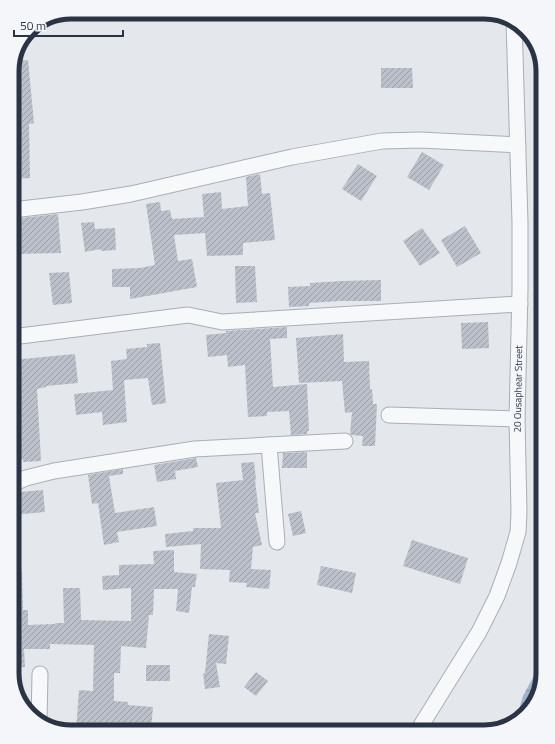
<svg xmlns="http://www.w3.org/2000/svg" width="555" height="744" viewBox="0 0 555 744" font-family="'Titillium Web',sans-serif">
<defs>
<pattern id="water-ripples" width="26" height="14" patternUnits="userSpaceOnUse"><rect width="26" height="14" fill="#9fb4cc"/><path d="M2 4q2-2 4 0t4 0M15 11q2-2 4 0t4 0" fill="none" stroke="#8293a7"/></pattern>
<pattern id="building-hatch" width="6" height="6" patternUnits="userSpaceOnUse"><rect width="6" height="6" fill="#bbc0ca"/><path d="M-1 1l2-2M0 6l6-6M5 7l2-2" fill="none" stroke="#989da6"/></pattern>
</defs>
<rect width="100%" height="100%" fill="#e4e7ec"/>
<!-- water -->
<path fill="url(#water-ripples)" d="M543 619V674L535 702 515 723 523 696 538 668 539 634Z"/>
<!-- building -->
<g fill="url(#building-hatch)">
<path d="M28 60 34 123 29 124 30 178 14 179 12 148V67L15 61Z"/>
<path d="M381 68H412L413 88H381Z"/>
<path d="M422 152 444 165 429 190 407 177Z"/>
<path d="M358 164 377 176 361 201 342 189Z"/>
<path d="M260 174 262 194 270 193 275 240 243 243V255L207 256 205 233 174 235 178 261 192 259 197 287 130 299V287H112V269L140 268 155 265 146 204 160 202 161 211 170 210 172 219 204 217 202 194 221 192 222 209 248 206 246 177Z"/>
<path d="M58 214 61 253 12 254V219Z"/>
<path d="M94 222 95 229 115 228 116 250 101 251V249L85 252 81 223Z"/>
<path d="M465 226 481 253 457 267 441 240Z"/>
<path d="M422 228 440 253 420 266 403 241Z"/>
<path d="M235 266H255L257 302 236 303Z"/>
<path d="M69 272 72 303 53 305 49 273Z"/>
<path d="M381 280V301H340L309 303V306L289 307 288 287 310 286V283L342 281Z"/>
<path d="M488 322 489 348 462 349 461 323Z"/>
<path d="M287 327V338L270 339 273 387 307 384 309 431H307V434L291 435 289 411 267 412V416L248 417 245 365 228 367 227 355 208 357 206 335 226 333V331Z"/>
<path d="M343 334 344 362 369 361 370 389H372L373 404H377L375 446H362L363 436 352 435 350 434 352 412 345 413 342 381 299 383 296 338Z"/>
<path d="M160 343 166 403 152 405 148 378 124 380 127 422 103 425 102 412 76 415 74 394 113 390 111 361 127 359 126 349 147 347V344Z"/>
<path d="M75 354 78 383 46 386V387L37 389 41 461 23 462V459L12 460V360Z"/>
<path d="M307 452V468H282L283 453Z"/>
<path d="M196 458 198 467 175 471 176 479 157 482 154 465Z"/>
<path d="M254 462 256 480H255L259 513H255L262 545 253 547 251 569 271 570 269 589 246 587 247 583 229 582 230 570 200 569 201 544 166 547 165 534 193 531V528H221L216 483 243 480 241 463Z"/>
<path d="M123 469V474L109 476 115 513 154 507 157 526 117 532 119 542 104 545 98 503 92 504 88 475Z"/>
<path d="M43 490 45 512 12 515V495L20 494V492Z"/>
<path d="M301 511 306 533 293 536 288 514Z"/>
<path d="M412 540 468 558 460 584 403 566Z"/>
<path d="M174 550V572L197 574 195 587H192L189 613 176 611 178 589H154L153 615H149L146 648 121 646 120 673H114V701L128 702V705L153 707 151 729 93 726V732L76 731 79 690 93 691 94 645 50 644V649H24L25 667H12V573L22 572 23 610H28V625L55 624V623H64L63 588H80L81 620 131 621V588L103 590 102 576 119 575V565L154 564 153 551Z"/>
<path d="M321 566 356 573 352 593 317 585Z"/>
<path d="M209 634 229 636 226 664 216 663 220 687 205 689 203 673H205Z"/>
<rect x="146" y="665" width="24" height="16"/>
<path d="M256 672 268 681 256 696 244 687Z"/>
</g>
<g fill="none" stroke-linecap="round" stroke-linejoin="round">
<!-- minor casing -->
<g stroke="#a9aeb7" stroke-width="17">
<g id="minor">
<path d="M12 210 82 202 131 194 292 157 382 141 420 140 518 145"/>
<path d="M12 337 188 315 222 322 520 304"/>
<path d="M389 415 517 419"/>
<path d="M269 445 277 542"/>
<path d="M12 484 26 478 54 471 195 449 345 441"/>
<path d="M39 722 40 674"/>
<path d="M417 732 479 632 497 596 509 563 518 532 519 512 517 419 520 289V223L514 20"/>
</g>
</g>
<!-- minor -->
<use href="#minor" stroke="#f7f8fa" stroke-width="15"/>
</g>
<g text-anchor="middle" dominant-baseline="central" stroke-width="3.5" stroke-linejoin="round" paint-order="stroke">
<!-- street labels -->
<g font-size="10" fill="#2b3445" stroke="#f4f6f9">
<text transform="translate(518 389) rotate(-89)">20 Ousaphear Street</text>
</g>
</g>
<!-- crop -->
<path d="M0 0H555V744H0ZM71 19H484A52 52 0 0 1 536 71V673A52 52 0 0 1 484 725H71A52 52 0 0 1 19 673V71A52 52 0 0 1 71 19Z" fill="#f4f6f9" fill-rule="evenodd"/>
<path fill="none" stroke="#2b3445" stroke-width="5" d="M71 19H484A52 52 0 0 1 536 71V673A52 52 0 0 1 484 725H71A52 52 0 0 1 19 673V71A52 52 0 0 1 71 19Z"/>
<!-- scale -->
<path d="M14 30v6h109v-6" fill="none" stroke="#2b3445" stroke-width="2"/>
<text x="20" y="30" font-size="12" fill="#2b3445" stroke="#f4f6f9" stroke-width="3" paint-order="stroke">50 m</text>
</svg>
